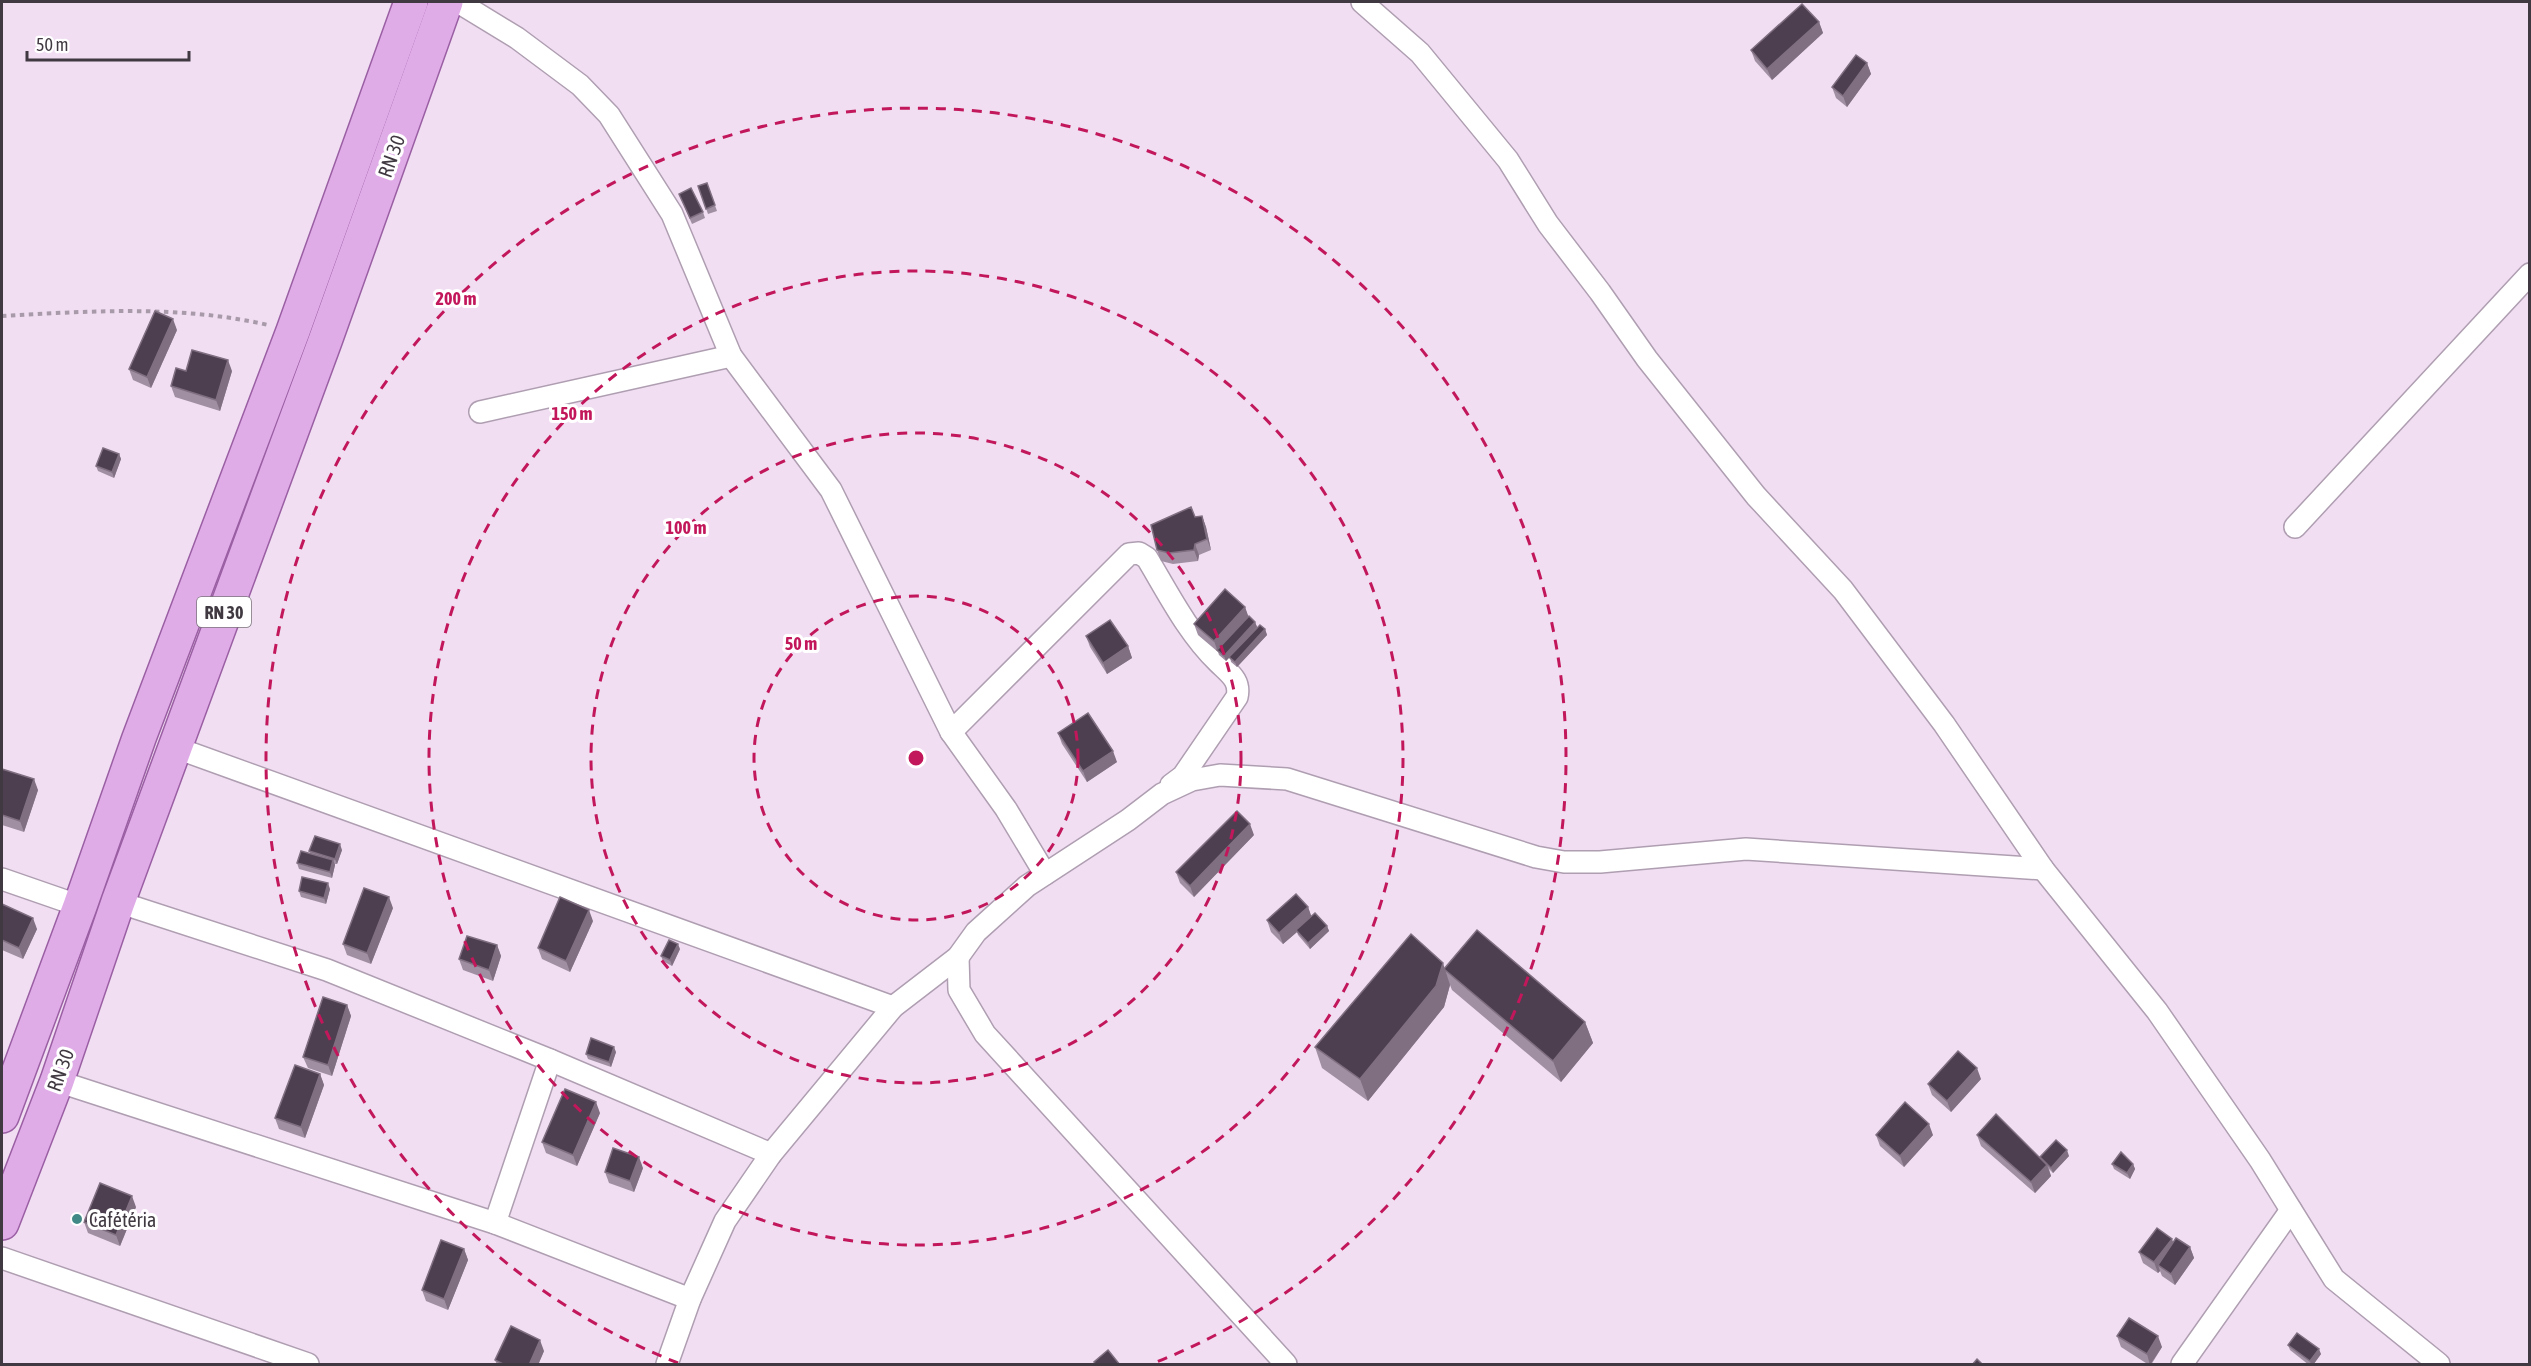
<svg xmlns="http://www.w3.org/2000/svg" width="2531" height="1366" viewBox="0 0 2531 1366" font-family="'Asap Condensed',sans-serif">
<rect width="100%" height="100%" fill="#f1def3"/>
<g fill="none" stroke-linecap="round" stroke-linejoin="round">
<!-- street casing -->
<g stroke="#af9eb1" stroke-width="24">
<g id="street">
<path d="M458 2 517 38 580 85 609 115 672 214 731 356 831 490 951 732 1006 809 1045 874"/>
<path d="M1362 2 1420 53 1508 160 1548 224 1600 292 1647 359 1756 496 1843 590 1944 724 2043 869 2157 1011 2260 1160 2334 1279 2439 1364"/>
<path d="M480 412 731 356"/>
<path d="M2295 527 2530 274"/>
<path d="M951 732 1129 554 1139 553 1147 558C1168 593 1188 633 1218 662 1229 673 1241 680 1237 697L1183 776 1171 785"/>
<path d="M174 747 893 1007"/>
<path d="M2 879 80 906"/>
<path d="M118 902 327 970 550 1060 771 1154"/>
<path d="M958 957 959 990 985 1034 1286 1364"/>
<path d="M57 1081 495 1223 690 1299"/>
<path d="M495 1223 550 1060"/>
<path d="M2 1258 308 1364"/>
<path d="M667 1364 690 1299 725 1221 771 1154 893 1007 958 957 976 932 1027 886 1128 820 1162 794 1192 780 1220 775 1287 779 1536 857 1564 862H1600L1746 849 2043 869"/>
<path d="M2182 1364 2291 1210"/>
</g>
</g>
<!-- primary casing -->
<g stroke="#9a5fa3" stroke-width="36">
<g id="primary">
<path d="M2 1116 80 906 139 738 293 331 411 2"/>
<path d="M2 1223 57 1081 118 902 325 341 446 2"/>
</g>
</g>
<!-- path -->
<path stroke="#a89aa9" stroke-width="4" stroke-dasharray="4.5 4.5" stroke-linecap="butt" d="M2 316C89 311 182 305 268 325"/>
<!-- street -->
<use href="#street" stroke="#fff" stroke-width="21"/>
<!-- primary -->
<use href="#primary" stroke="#e0ace8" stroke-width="33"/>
</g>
<!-- wall -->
<g fill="#a08ea2">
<path d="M1819 22 1823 33 1772 80 1755 61 1751 50Z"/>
<path d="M1867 63 1871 74 1847 107 1836 98 1832 87Z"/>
<path d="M707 183 717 211 708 214 698 186Z"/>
<path d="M679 194 703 212 705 218 692 224Z"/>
<path d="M177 330 151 388 133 380 129 369Z"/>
<path d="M232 371 220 411 175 397 171 386Z"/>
<path d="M119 454 121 459 114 478 98 471 96 466Z"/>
<path d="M1202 516 1206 527 1211 550 1199 555 1198 561 1173 564 1161 561 1157 550 1195 517Z"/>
<path d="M1245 607 1248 617 1255 622 1257 627 1265 629 1267 635 1237 667 1231 662 1230 657 1226 661 1219 655 1218 652 1198 635 1194 624Z"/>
<path d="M1086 636 1128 646 1132 658 1107 674 1090 647Z"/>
<path d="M1058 733 1117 762 1087 782 1062 744Z"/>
<path d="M2 770 38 790 24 832 2 825Z"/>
<path d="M1254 835 1194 897 1180 883 1176 872Z"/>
<path d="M342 850 337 864H335V865L332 878 299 869 297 863 310 853 309 851Z"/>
<path d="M330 889 326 904 301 897 299 891Z"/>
<path d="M2 904 37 929 23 959 2 950Z"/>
<path d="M1308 907 1311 916 1327 926 1329 931 1310 949 1298 935 1297 932 1283 944 1271 932 1267 920Z"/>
<path d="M393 908 371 964 347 955 343 944Z"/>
<path d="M593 921 570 972 542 959 538 948Z"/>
<path d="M497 945 501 956 493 981 463 970 459 959Z"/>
<path d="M680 949 672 966 663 961 661 956Z"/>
<path d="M1445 968 1585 1022 1593 1043 1561 1082 1452 990 1450 985 1444 1007 1368 1101 1322 1068 1315 1047Z"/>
<path d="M347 1005 351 1016 332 1076 308 1068 303 1057Z"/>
<path d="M616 1052 611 1067 588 1059 586 1054Z"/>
<path d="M320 1074 324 1085 305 1138 279 1129 275 1118Z"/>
<path d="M1981 1079 1951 1112 1932 1095 1928 1084Z"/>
<path d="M600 1113 577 1166 546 1153 542 1142Z"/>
<path d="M1876 1135H1933L1904 1167 1880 1146Z"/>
<path d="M1977 1135 2040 1157 2069 1156 2053 1173 2049 1169 2051 1176 2035 1193 1981 1146Z"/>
<path d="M2112 1164H2133L2135 1169 2130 1179 2114 1169Z"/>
<path d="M643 1168 634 1192 609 1183 605 1172Z"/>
<path d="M136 1207 120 1246 88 1233 84 1222Z"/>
<path d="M2173 1243 2190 1247 2194 1258 2175 1285 2162 1276 2160 1271 2158 1273 2143 1263 2139 1252Z"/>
<path d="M464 1249 468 1260 448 1310 426 1301 422 1290Z"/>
<path d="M2117 1336 2162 1347 2151 1365H2149L2121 1347Z"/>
<path d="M2288 1345 2321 1354 2313 1365H2309L2290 1350Z"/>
<path d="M544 1351 538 1365H497L495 1360Z"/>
</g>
<!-- shaded-wall -->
<g fill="#7f6f81">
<path d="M1819 22 1823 33 1772 80 1767 69Z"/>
<path d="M1867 63 1871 74 1847 107 1843 96Z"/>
<path d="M173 319 177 330 151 388 147 377Z"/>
<path d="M228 360 232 371 220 411 216 400Z"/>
<path d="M119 454 121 459 114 478 112 472Z"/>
<path d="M1202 516 1206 527 1211 550 1207 539Z"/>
<path d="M1195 544 1199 555 1198 561 1194 550Z"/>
<path d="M1245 607 1249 618 1217 650 1218 652 1214 641Z"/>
<path d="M1255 622 1257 627 1226 661 1224 656Z"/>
<path d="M1265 629 1267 635 1237 667 1235 662Z"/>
<path d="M1128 646 1132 658 1107 674 1103 663Z"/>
<path d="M1113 751 1117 762 1087 782 1083 771Z"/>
<path d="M34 779 38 790 24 832 20 821Z"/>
<path d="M1250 824 1254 835 1194 897 1190 886Z"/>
<path d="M340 844 342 850 337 864 335 859Z"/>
<path d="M333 860 335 865 332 878 330 872Z"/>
<path d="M328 883 330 889 326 904 324 898Z"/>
<path d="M389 897 393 908 371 964 367 953Z"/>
<path d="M1308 907 1312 918 1296 930 1297 932 1283 944 1279 933Z"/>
<path d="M589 910 593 921 570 972 566 961Z"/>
<path d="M33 918 37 929 23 959 19 948Z"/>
<path d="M1327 926 1329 931 1310 949 1308 943Z"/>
<path d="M678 944 680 949 672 966 670 960Z"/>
<path d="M497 945 501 956 493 981 489 970Z"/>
<path d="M1443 963 1450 985 1444 1007 1368 1101 1360 1079Z"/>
<path d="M347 1005 351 1016 332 1076 328 1065Z"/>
<path d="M1585 1022 1593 1043 1561 1082 1553 1061Z"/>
<path d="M614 1047 616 1052 611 1067 609 1062Z"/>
<path d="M1977 1068 1981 1079 1951 1112 1947 1101Z"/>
<path d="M320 1074 324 1085 305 1138 301 1127Z"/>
<path d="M596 1102 600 1113 577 1166 573 1155Z"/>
<path d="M1929 1124 1933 1135 1904 1167 1900 1156Z"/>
<path d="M2067 1150 2069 1156 2053 1173 2051 1168Z"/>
<path d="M639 1157 643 1168 634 1192 630 1181Z"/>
<path d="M2133 1164 2135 1169 2130 1179 2127 1173Z"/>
<path d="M2047 1165 2051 1176 2035 1193 2031 1182Z"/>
<path d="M132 1196 136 1207 120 1246 116 1235Z"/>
<path d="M2172 1239 2176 1250 2158 1265 2160 1271 2158 1273 2154 1262Z"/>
<path d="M2190 1247 2194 1258 2175 1285 2171 1274Z"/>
<path d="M464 1249 468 1260 448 1310 444 1299Z"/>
<path d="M2158 1336 2162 1347 2150 1365 2147 1354Z"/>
<path d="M540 1340 544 1351 538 1365H529Z"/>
<path d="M2319 1349 2321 1354 2313 1365H2311L2310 1361Z"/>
</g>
<!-- building -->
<g fill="#4e3f50" stroke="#7f6f81" stroke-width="1.5">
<path d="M1802 4 1819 22 1767 69 1751 50Z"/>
<path d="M1856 55 1867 63 1843 96 1832 87Z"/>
<path d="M707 183 715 205 706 209 698 186Z"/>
<path d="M691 188 703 212 690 218 679 194Z"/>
<path d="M155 311 173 319 147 377 129 369Z"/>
<path d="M192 350 228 360 216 400 171 386 176 368 186 371Z"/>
<path d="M103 448 119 454 112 472 96 466Z"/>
<path d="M1191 507 1195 517 1202 516 1207 539 1195 544 1194 550 1169 553 1157 550 1151 525Z"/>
<path d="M1225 589 1245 607 1214 641 1194 624Z"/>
<path d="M1249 616 1255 622 1224 656 1217 650Z"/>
<path d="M1110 620 1128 646 1103 663 1086 636Z"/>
<path d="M1260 625 1265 629 1235 662 1229 657Z"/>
<path d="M1088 713 1113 751 1083 771 1058 733Z"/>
<path d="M2 769 34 779 20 821 2 815Z"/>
<path d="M1237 811 1250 824 1190 886 1176 872Z"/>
<path d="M315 836 340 844 335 859 309 851Z"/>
<path d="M301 851 333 860 330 872 297 863Z"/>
<path d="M302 877 328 883 324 898 299 891Z"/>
<path d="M364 888 389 897 367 953 343 944Z"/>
<path d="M1296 894 1308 907 1279 933 1267 920Z"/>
<path d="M560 897 589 910 566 961 538 948Z"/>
<path d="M2 904 33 918 19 948 2 940Z"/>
<path d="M1315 913 1327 926 1308 943 1296 930Z"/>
<path d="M1477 930 1585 1022 1553 1061 1444 969Z"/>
<path d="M1411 934 1443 963 1436 986 1360 1079 1315 1047Z"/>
<path d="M467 936 497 945 489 970 459 959Z"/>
<path d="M669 940 678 944 670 960 661 956Z"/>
<path d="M323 997 347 1005 328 1065 303 1057Z"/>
<path d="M591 1038 614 1047 609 1062 586 1054Z"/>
<path d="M1958 1051 1977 1068 1947 1101 1928 1084Z"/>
<path d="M295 1065 320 1074 301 1127 275 1118Z"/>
<path d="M565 1089 596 1102 573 1155 542 1142Z"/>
<path d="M1905 1102 1929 1124 1900 1156 1876 1135Z"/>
<path d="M1996 1114 2047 1165 2031 1182 1977 1135Z"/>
<path d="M2056 1140 2067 1150 2051 1168 2040 1157Z"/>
<path d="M613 1148 639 1157 630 1181 605 1172Z"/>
<path d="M2121 1152 2133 1164 2127 1173 2112 1164Z"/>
<path d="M100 1183 132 1196 116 1235 84 1222Z"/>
<path d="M2157 1228 2172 1239 2154 1262 2139 1252Z"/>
<path d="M2176 1238 2190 1247 2171 1274 2158 1265Z"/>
<path d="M441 1240 464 1249 444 1299 422 1290Z"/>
<path d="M2129 1318 2158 1336 2147 1354 2117 1336Z"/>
<path d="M511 1326 540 1340 529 1365H505L495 1360Z"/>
<path d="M2297 1333 2319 1349 2310 1361 2288 1345Z"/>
<path d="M1108 1350 1120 1365H1096L1094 1362Z"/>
<path d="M1977 1359 1983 1365H1972Z"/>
</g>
<!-- distance rings -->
<g fill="none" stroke="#c2185b" stroke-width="3" stroke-dasharray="10 8">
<circle cx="916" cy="758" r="162"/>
<circle cx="916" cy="758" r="325"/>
<circle cx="916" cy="758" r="487"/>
<path d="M678 1363A650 650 0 1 1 1154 1363"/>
</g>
<!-- markers -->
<circle fill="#418987" stroke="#fff" stroke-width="2" cx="77" cy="1219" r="6"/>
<g text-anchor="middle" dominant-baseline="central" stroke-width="6" stroke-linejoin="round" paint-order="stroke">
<!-- shield labels -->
<rect fill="#fff" stroke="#79747a" stroke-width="1.5" x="197" y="597" width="54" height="30" rx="4.5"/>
<g font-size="18" font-weight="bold" fill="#403941">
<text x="224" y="612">RN 30</text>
</g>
<!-- street labels -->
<g font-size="20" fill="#403941" stroke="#fff">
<text transform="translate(391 156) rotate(-70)">RN 30</text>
<text transform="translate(60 1070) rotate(-70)">RN 30</text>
</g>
<!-- poi labels -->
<g font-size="20" fill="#403941" stroke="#fff" text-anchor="start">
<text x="89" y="1219">Cafétéria</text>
</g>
</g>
<circle cx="916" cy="758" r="9" fill="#c2185b" stroke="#fff" stroke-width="3"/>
<g font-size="18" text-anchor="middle" font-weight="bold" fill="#c2185b" stroke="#fff" stroke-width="6" stroke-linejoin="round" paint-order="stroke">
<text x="456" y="305">200 m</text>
<text x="572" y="420">150 m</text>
<text x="686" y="534">100 m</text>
<text x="801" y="650">50 m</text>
</g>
<!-- border -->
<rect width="2531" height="1366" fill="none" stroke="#403941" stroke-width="6"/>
<!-- scale -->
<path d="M27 51v9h162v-9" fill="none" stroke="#403941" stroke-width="3"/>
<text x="36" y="51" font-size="18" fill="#403941" stroke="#ffffff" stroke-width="4.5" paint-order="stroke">50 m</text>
</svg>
